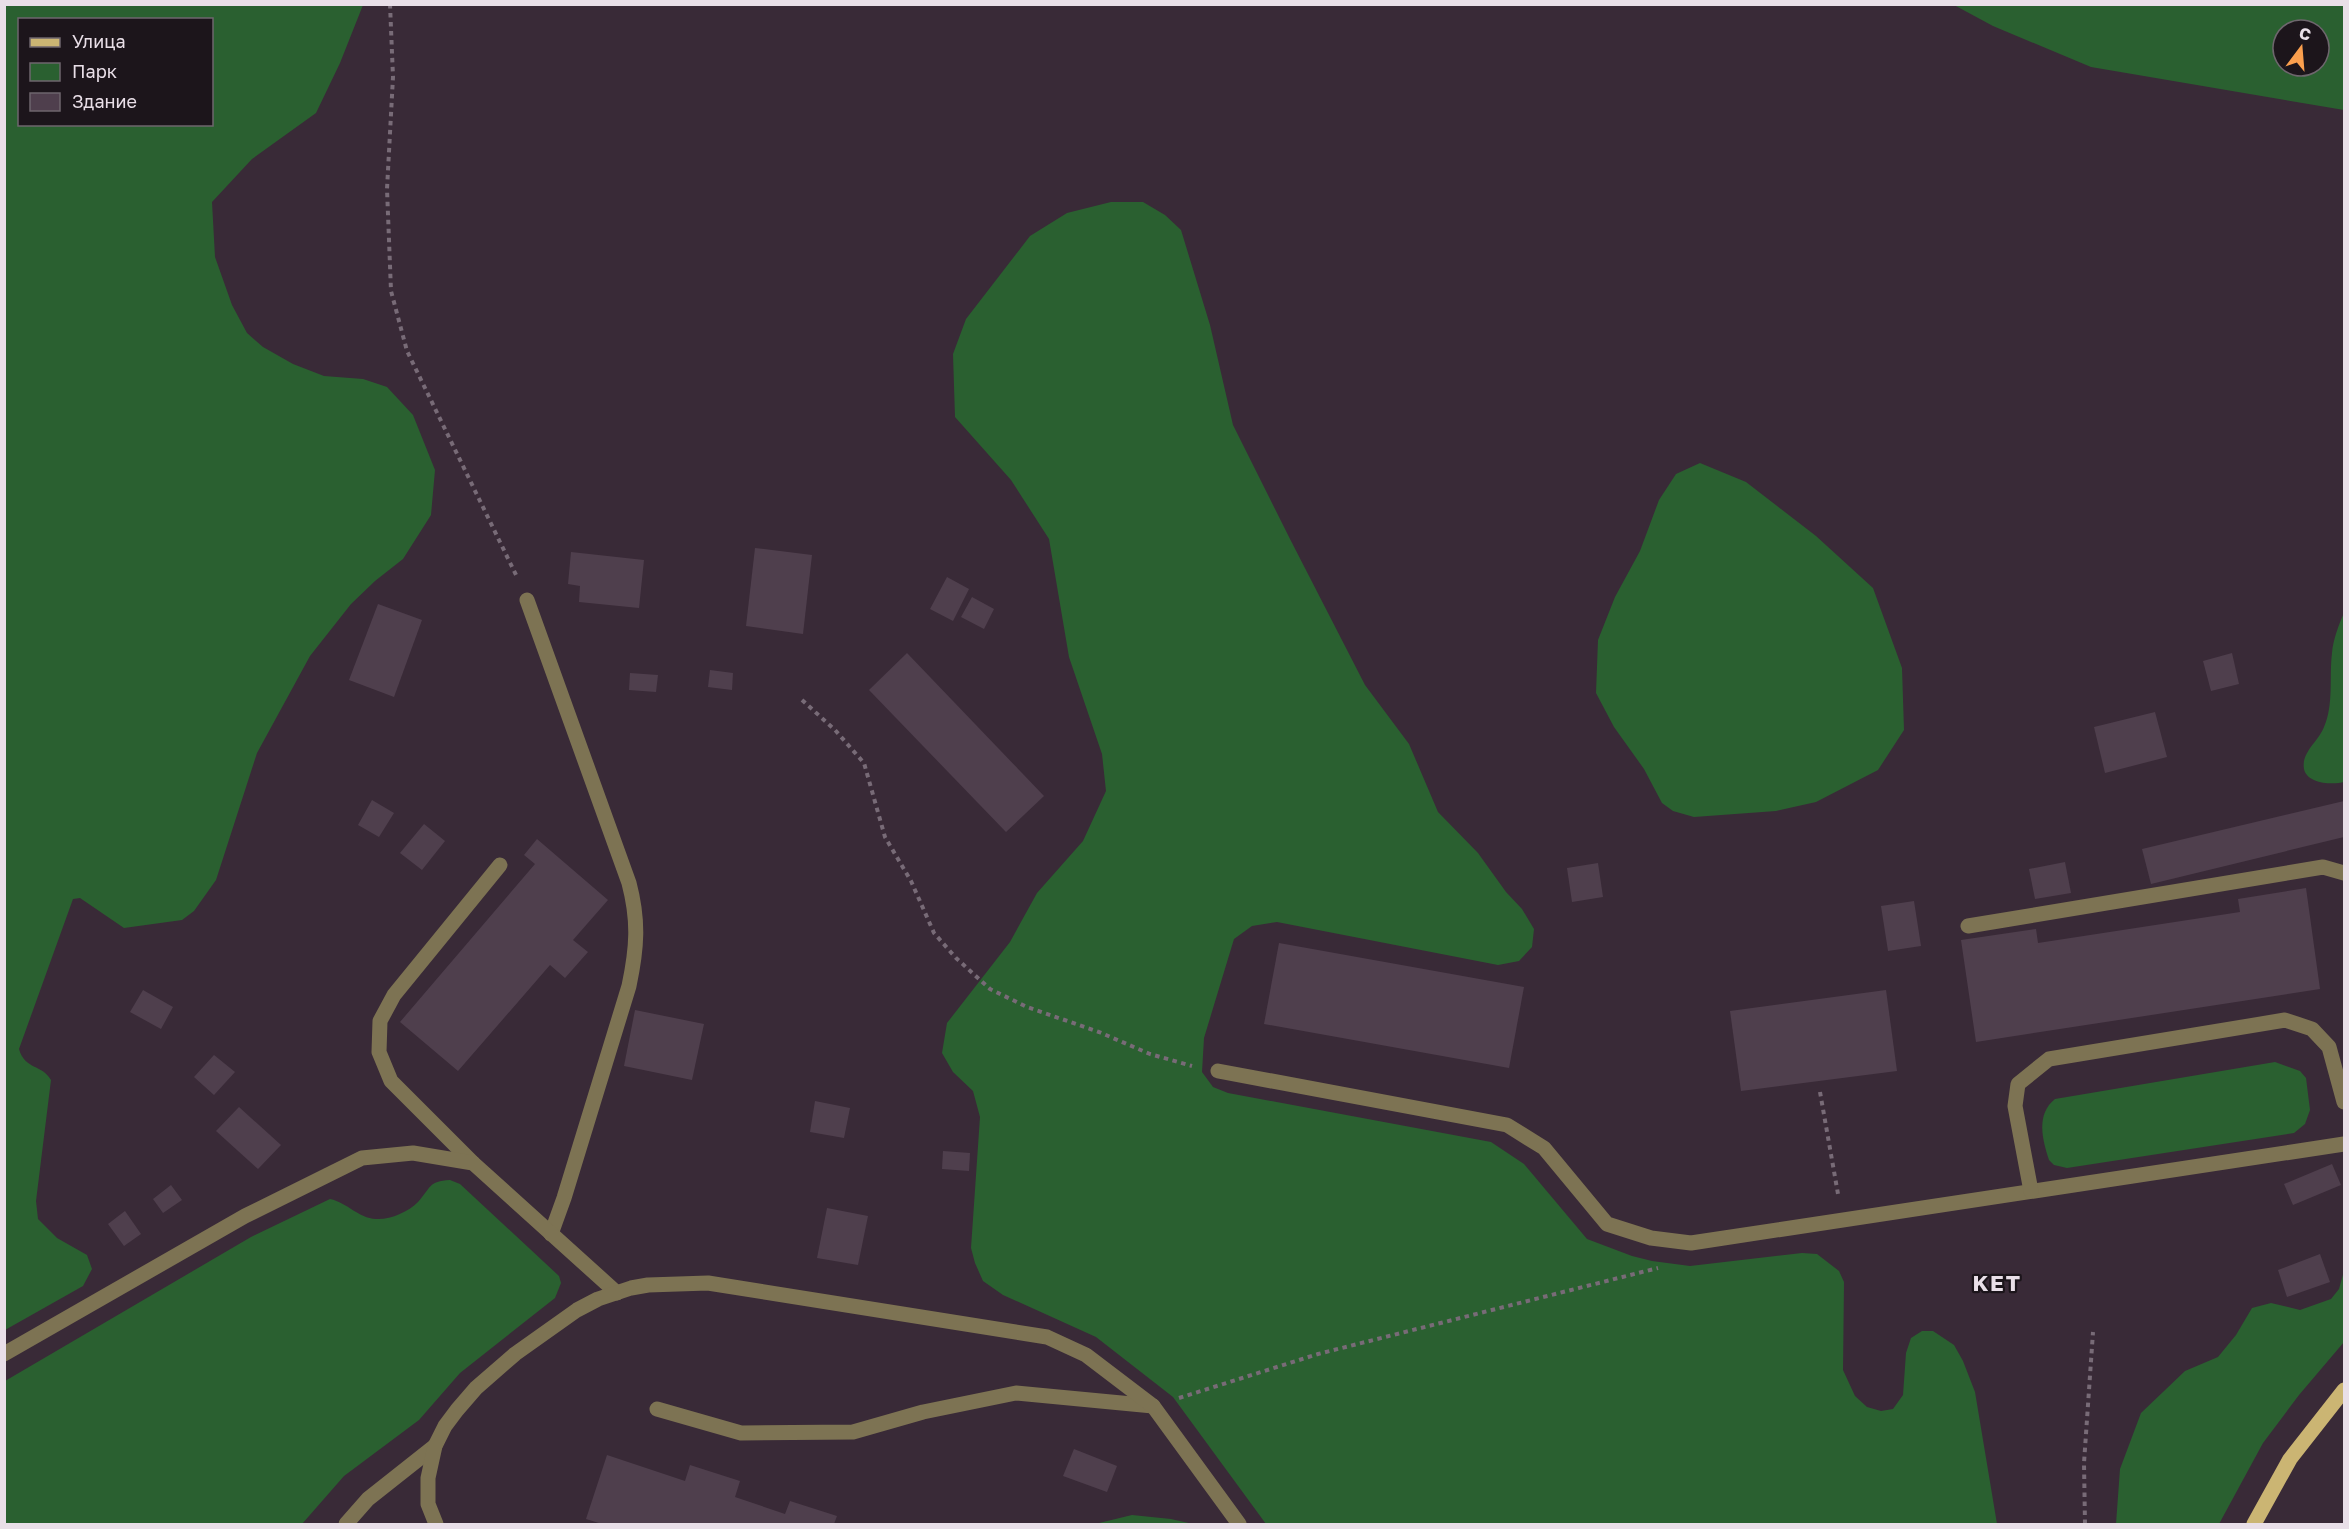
<svg xmlns="http://www.w3.org/2000/svg" width="2349" height="1529" viewBox="0 0 2349 1529" font-family="'Golos Text',sans-serif">
<rect width="100%" height="100%" fill="#392a37"/>
<!-- green -->
<g fill="#2a6030" fill-rule="evenodd">
<path d="M5 4 363 5 340 63 316 113 252 159 212 202 215 257 232 305 247 333 263 347 293 364 324 376 363 379 387 387 413 415 435 470 431 515 403 559 375 581 351 604 310 656 257 753 216 880 194 911 182 920 124 928 80 898 73 899 19 1049C25 1070 42 1064 51 1080L36 1201 38 1219 57 1238 87 1255 92 1269 83 1286 5 1330ZM20 20H212V124H20Z"/>
<path d="M1954 5H2344V110L2091 67 1993 26ZM2283 30H2319V66H2283Z"/>
<path d="M1111 202H1143L1165 215 1181 230 1210 325 1233 425 1290 539 1365 685 1409 744 1438 812 1478 853 1506 892 1522 909 1534 929 1532 947 1519 961 1498 965 1277 922 1252 926 1234 939 1204 1038 1202 1072 1213 1087 1228 1093 1491 1142 1524 1164 1587 1239 1632 1256 1652 1261 1690 1266 1802 1253 1817 1254 1839 1271 1844 1282 1843 1370 1855 1396 1867 1407 1881 1411 1893 1409 1903 1395 1906 1353 1911 1338 1922 1331H1933L1954 1345 1963 1361 1975 1392 1997 1524H1266L1173 1397 1096 1337 1003 1295 983 1281 975 1263 971 1248 980 1117 973 1091 953 1072 942 1053 947 1023 1010 942 1037 893 1083 841 1106 791 1102 754 1069 657 1049 539 1011 480 955 417 953 354 966 319 1030 236 1067 213Z"/>
<path d="M1700 463 1746 482 1816 536 1873 588 1902 668 1904 730 1878 770 1816 802 1776 811 1694 817 1673 811 1662 803 1644 769 1614 727 1596 693 1598 640 1615 597 1640 551 1659 500 1676 474Z"/>
<path d="M2344 613V782C2333 785 2307 784 2304 769 2301 752 2319 741 2324 727 2334 704 2329 677 2332 653 2333 640 2339 624 2344 613Z"/>
<path d="M2275 1062 2300 1071 2306 1078 2310 1110 2305 1124 2294 1133 2067 1168 2054 1165 2049 1160C2042 1139 2036 1114 2055 1099Z"/>
<path d="M450 1180 460 1184 559 1276 561 1283 555 1298 460 1373 419 1420 344 1476 302 1524H5V1381L251 1237 330 1199C348 1203 358 1218 376 1219 390 1220 408 1212 418 1202 431 1188 428 1181 450 1180Z"/>
<path d="M2344 1271V1342L2299 1395 2263 1443 2219 1524H2116L2120 1469 2141 1413 2185 1371 2218 1357 2236 1335 2252 1308 2271 1303 2300 1310 2331 1299 2339 1289Z"/>
<path d="M1132 1515 1171 1519 1193 1524H1095Z"/>
</g>
<!-- building -->
<g fill="#4f3f4d">
<path d="M755 548 812 555 803 634 746 626Z"/>
<path d="M571 552 644 560 639 608 579 602 580 586 568 584Z"/>
<path d="M947 577 969 589 953 621 930 609Z"/>
<path d="M972 597 994 609 984 629 961 617Z"/>
<path d="M378 604 422 620 394 697 349 680Z"/>
<path d="M907 653 1044 796 1006 832 869 690Z"/>
<path d="M2232 653 2239 684 2211 691 2203 661Z"/>
<path d="M710 670 733 673 732 690 708 687Z"/>
<path d="M630 673 658 675 656 692 629 690Z"/>
<path d="M2155 712 2167 757 2105 773 2094 727Z"/>
<path d="M372 800 394 813 379 837 358 825Z"/>
<path d="M2344 801V837L2151 884 2142 849Z"/>
<path d="M424 824 445 841 422 870 400 853Z"/>
<path d="M537 839 608 900 573 940 588 952 565 978 550 965 458 1071 400 1022 535 864 524 855Z"/>
<path d="M2065 862 2071 893 2035 899 2029 869Z"/>
<path d="M1598 863 1603 897 1572 902 1567 868Z"/>
<path d="M2306 888 2320 989 1976 1042 1961 940 2036 929 2038 943 2240 912 2238 899Z"/>
<path d="M1914 901 1921 946 1888 951 1881 906Z"/>
<path d="M1279 943 1524 987 1509 1068 1264 1024Z"/>
<path d="M143 990 173 1007 161 1029 130 1012Z"/>
<path d="M1886 990 1897 1071 1741 1091 1730 1011Z"/>
<path d="M635 1010 704 1024 692 1080 624 1066Z"/>
<path d="M214 1055 235 1072 214 1095 194 1077Z"/>
<path d="M815 1101 850 1108 844 1138 810 1132Z"/>
<path d="M239 1107 281 1145 258 1169 216 1131Z"/>
<path d="M943 1151 970 1153 969 1171 942 1169Z"/>
<path d="M2332 1164 2341 1185 2293 1205 2284 1184Z"/>
<path d="M171 1185 182 1200 163 1213 153 1199Z"/>
<path d="M827 1208 868 1216 858 1265 817 1258Z"/>
<path d="M125 1211 141 1234 124 1246 108 1224Z"/>
<path d="M2320 1254 2330 1282 2287 1297 2278 1270Z"/>
<path d="M1074 1449 1117 1466 1107 1492 1063 1476Z"/>
<path d="M607 1455 685 1481 690 1465 740 1481 735 1497 785 1514 790 1501 837 1516 834 1524H602L586 1519Z"/>
</g>
<g fill="none" stroke-linecap="round" stroke-linejoin="round">
<!-- path -->
<g stroke="#786b77" stroke-width="4" stroke-dasharray="4.5 4.5" stroke-linecap="butt">
<path d="M390 4 393 77 387 189 391 291 407 351 517 577"/>
<path d="M802 700 835 730 864 763 885 837 911 881 934 933 956 958 990 989 1027 1007 1099 1032 1150 1054 1192 1066"/>
<path d="M1820 1092 1838 1194"/>
<path d="M1179 1398 1318 1354 1658 1268"/>
<path d="M2085 1524 2084 1463 2093 1332"/>
</g>
<!-- minor -->
<g stroke="#7d7353" stroke-width="15">
<path d="M527 600 629 883C639 921 637 948 629 986L564 1198 551 1234"/>
<path d="M1968 926 2323 867 2344 873"/>
<path d="M1218 1071 1507 1125 1544 1148 1607 1224 1651 1238 1691 1243 2344 1144"/>
<path d="M473 1163 391 1081 379 1052 380 1021 394 995 500 865"/>
<path d="M2031 1191 2015 1106 2018 1084 2049 1059 2285 1020 2312 1029 2329 1047 2344 1102"/>
<path d="M4 1354 245 1216 362 1158 413 1153 473 1163 617 1293"/>
<path d="M657 1409 741 1433 853 1432 923 1412 1016 1393 1153 1406"/>
<path d="M346 1524 368 1499 435 1446"/>
<path d="M436 1524 428 1504V1478L435 1446 445 1426 457 1410 476 1388 515 1354 577 1310 598 1299 631 1288 648 1285 708 1283 1047 1337 1086 1355 1153 1406 1239 1524"/>
</g>
<!-- major -->
<path stroke="#cbb573" stroke-width="15" d="M2254 1524 2290 1459 2344 1390"/>
</g>
<g text-anchor="middle" dominant-baseline="central" stroke-width="4.5" stroke-linejoin="round" paint-order="stroke">
<!-- district labels -->
<g font-size="22" font-weight="bold" letter-spacing="1.5" fill="#e9dfe8" stroke="#1c151b">
<text x="1997" y="1282">KET</text>
</g>
</g>
<!-- border -->
<rect width="2349" height="1529" fill="none" stroke="#e9dfe8" stroke-width="12"/>
<!-- legend -->
<rect x="18" y="18" width="195" height="108" fill="#1c151b" stroke="#6e666d" stroke-width="1.5"/>
<rect x="30" y="38" width="30" height="9" fill="#cbb573" stroke="#6e666d" stroke-width="1.5"/>
<text x="72" y="48" font-size="18" fill="#e9dfe8">Улица</text>
<rect x="30" y="63" width="30" height="18" fill="#2a6030" stroke="#6e666d" stroke-width="1.5"/>
<text x="72" y="78" font-size="18" fill="#e9dfe8">Парк</text>
<rect x="30" y="93" width="30" height="18" fill="#4f3f4d" stroke="#6e666d" stroke-width="1.5"/>
<text x="72" y="108" font-size="18" fill="#e9dfe8">Здание</text>
<!-- north arrow -->
<g transform="translate(2301 48) rotate(16)"><circle r="28" fill="#1c151b" stroke="#6e666d" stroke-width="1.5"/>
<path d="M0-4.5L10 22L0 15L-10 22Z" fill="#fa9f4e"/>
<text y="-9" font-size="16" font-weight="bold" text-anchor="middle" fill="#e9dfe8">С</text>
</g>
</svg>
